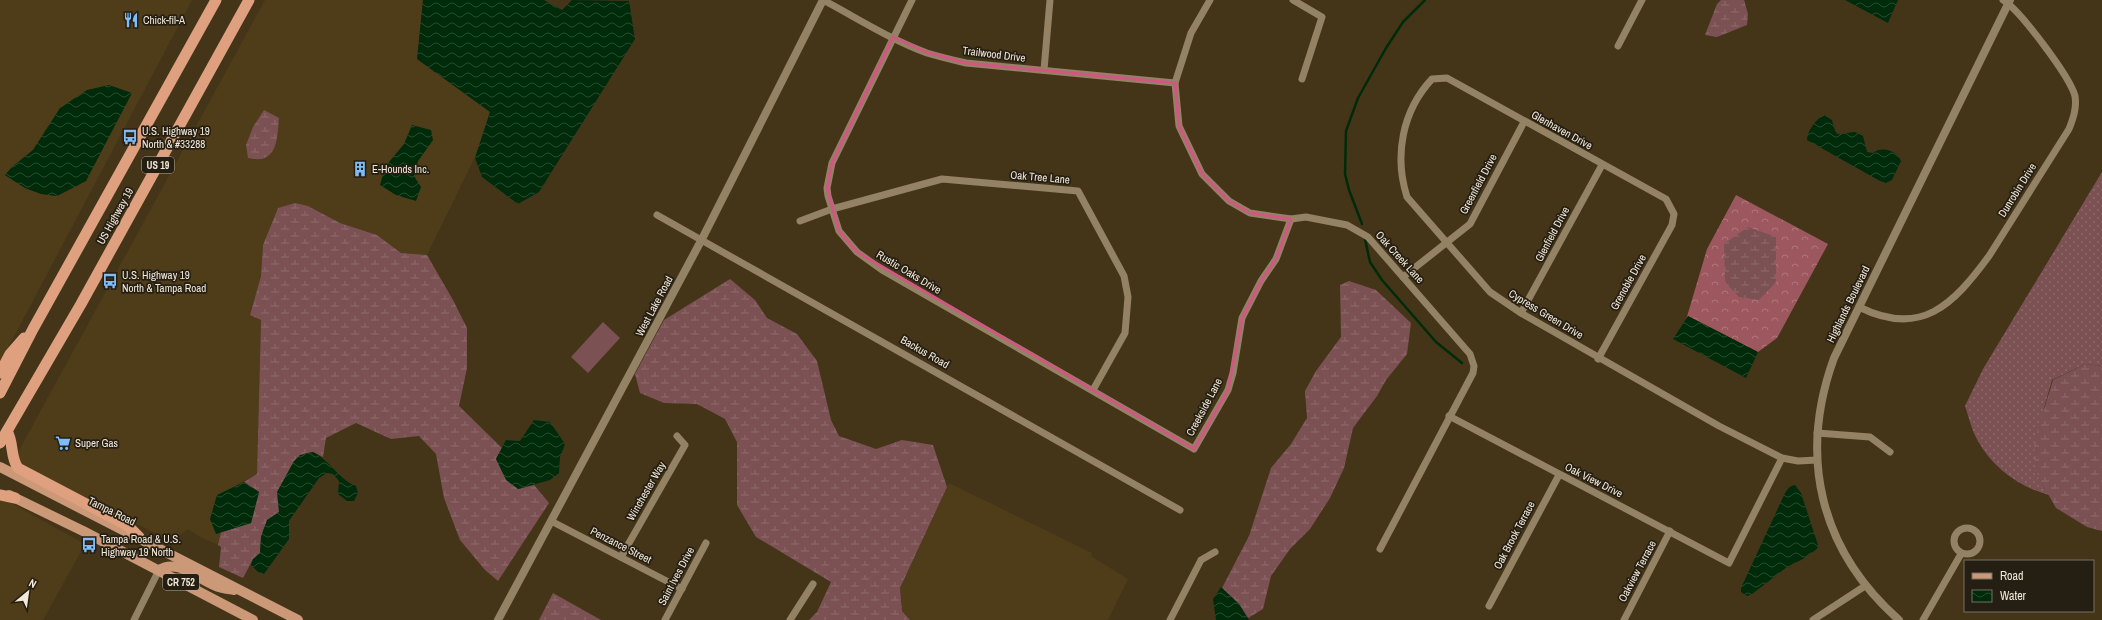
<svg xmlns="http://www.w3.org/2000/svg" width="2102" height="620" viewBox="0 0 2102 620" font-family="'Archivo Narrow',sans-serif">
<defs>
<pattern id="grass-dots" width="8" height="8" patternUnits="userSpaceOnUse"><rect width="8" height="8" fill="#7b5154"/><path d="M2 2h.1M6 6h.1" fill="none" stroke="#8e6a6c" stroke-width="1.8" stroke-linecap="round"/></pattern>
<pattern id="forest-crowns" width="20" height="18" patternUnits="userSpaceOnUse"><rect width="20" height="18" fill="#9d575e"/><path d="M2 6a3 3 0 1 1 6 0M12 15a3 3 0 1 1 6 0" fill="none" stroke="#b0777c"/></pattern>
<pattern id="wetland-marsh" width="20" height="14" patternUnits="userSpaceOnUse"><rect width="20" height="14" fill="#7b5154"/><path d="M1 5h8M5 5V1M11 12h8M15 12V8" fill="none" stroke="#8e6a6c"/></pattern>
<pattern id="water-waves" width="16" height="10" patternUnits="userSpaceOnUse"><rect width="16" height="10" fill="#002b0a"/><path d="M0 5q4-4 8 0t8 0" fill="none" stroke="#264a2d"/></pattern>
</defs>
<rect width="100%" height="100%" fill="#443519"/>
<!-- built -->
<g fill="#4f3c19" fill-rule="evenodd">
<path d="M0 0H192L0 363ZM48 126 86 181 57 196 41 194 25 188 5 175 12 167 33 150Z"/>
<path d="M265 0H423L417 59 490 112 475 157 427 255 401 253 377 235 340 223 308 206 278 208 263 245 261 276 250 314 261 320 257 474 217 496 216 534 221 532 218 545 200 537 188 529 174 540 176 544 24 466 17 454ZM433 140 418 161 414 176 385 167 404 144Z"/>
<path d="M949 483 1092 553 1091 556 1128 579 1108 620H910L902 611 900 588Z"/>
<path d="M0 500 7 501 85 544 43 620H0Z"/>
</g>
<!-- grass -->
<path fill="url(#grass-dots)" d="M2102 172V366L2085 364 2052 380 2044 408 2035 471 2049 495C2019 487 1993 468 1978 441 1972 431 1969 418 1965 406L1983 369Z"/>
<!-- forest -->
<path fill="url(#forest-crowns)" d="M1736 195 1828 244 1777 338 1758 352 1688 316 1686 320 1707 249Z"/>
<!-- wetland -->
<g fill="url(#wetland-marsh)">
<path d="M1721 0H1744L1748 14 1747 25 1717 37 1705 35 1717 4Z"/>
<path d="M264 110 279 118C277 139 278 165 248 158L246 145 253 127Z"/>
<path d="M295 203 308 206 340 223 377 235 401 253 427 255 453 300 467 328V368L459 406 502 448 496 459 518 489 534 485 549 503 498 581 485 570 460 540 444 498 436 454 419 436 391 439 356 423 326 438 323 457 313 452 305 453 279 504V512C261 525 262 532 260 553L253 559 243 578 219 567 221 547 218 545 221 532 251 523 259 492 244 482 257 474 261 320 250 315 261 276 263 245 278 208Z"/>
<path d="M1748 227 1776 237V282L1759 300 1739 297 1725 282 1724 244Z"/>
<path d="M730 279 755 300 767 318 797 334 817 361 831 420 839 436 876 449 902 440 933 445 947 487 900 588 902 611 910 620H809L817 612 831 582 756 537 737 505V442L725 419 697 404 664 403 640 393 635 374 664 320Z"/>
<path d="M1349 281 1376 290 1411 323 1407 354 1386 380 1377 396 1353 428 1344 468 1330 498 1310 529 1290 549 1271 576 1263 609 1248 618 1239 604 1222 588 1249 536 1271 468 1291 444 1307 418 1305 391 1316 371 1341 337 1340 285Z"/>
<path d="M2085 364 2102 366V531L2087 527 2056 508 2035 471 2034 442 2053 380Z"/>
<path d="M553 593 601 620H539Z"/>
</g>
<!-- green -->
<path fill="#7b5154" d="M603 322 620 338 588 373 571 357Z"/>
<!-- water -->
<g fill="url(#water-waves)">
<path d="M423 0H544L562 10 572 0 629 1 635 39 539 192 518 204 482 177 475 158 490 112 417 59Z"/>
<path d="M1845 0H1898L1888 23Z"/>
<path d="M109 85 132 93 86 181 57 196 41 194 25 188 5 175 12 167 33 150 60 108 87 90Z"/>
<path d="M1824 115 1832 120C1837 141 1838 133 1855 132L1863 136 1867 152 1873 153C1881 146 1897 150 1901 161L1892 180 1886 183 1880 181 1807 140C1807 131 1816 119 1824 115Z"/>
<path d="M412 125 431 130 433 140 418 161 414 176 421 187 416 201 396 195 380 185 385 167 404 144Z"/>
<path d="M1688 316 1758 352 1746 378 1673 339Z"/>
<path d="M534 420 550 422 565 444 560 457 559 473 550 480 518 489 506 480 496 459 506 440 520 441Z"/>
<path d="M313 452C331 461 338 479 356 486L358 493 354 501H347L338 494 339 481 333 474 327 473 319 478 289 521V539L264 574 258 572 251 565 253 559 260 553 261 537 267 520 279 512 277 492 294 461 300 455Z"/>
<path d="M244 482 259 492 251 523 216 534 210 519 217 495Z"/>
<path d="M1795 485 1801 493 1818 545 1817 549 1803 559 1787 567 1752 594 1747 596 1741 592V588L1785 493 1790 486Z"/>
<path d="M1221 587 1239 604 1249 620H1216L1213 599Z"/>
</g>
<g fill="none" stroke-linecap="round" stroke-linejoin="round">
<!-- stream -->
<g stroke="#002b0a" stroke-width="2.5">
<path d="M1362 224 1349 190 1345 174 1346 131 1358 98 1386 48 1403 22 1425 0"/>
<path d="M1365 239 1370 262 1382 280 1436 342 1462 363"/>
</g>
<!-- minor -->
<g stroke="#938264" stroke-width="7">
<path d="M823 0C857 18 891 40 927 53 940 57 953 60 966 63L1175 83"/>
<path d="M912 0 832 163 827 188 828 196 839 231 857 252 882 270 1194 449 1228 390 1233 373 1242 318 1261 281 1276 259 1291 219"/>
<path d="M1210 0 1191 33 1175 83 1179 126 1202 174 1229 201 1250 213 1291 219 1306 217 1347 225 1368 237 1470 354 1474 366 1473 373 1380 549"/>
<path d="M1293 0 1322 17 1302 79"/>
<path d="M1618 46 1642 0"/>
<path d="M1044 70 1050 0"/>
<path d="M657 215 1180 510"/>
<path d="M800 221 832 209 942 179 1078 191 1124 276 1128 297 1125 333 1093 390"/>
<path d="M1403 277 1470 224 1524 122"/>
<path d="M1859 307C1921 338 1953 305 1989 256L2069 129C2073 119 2077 108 2075 96 2070 77 2020 10 2003 0"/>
<path d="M1521 313 1602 165"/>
<path d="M1598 359 1672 225 1674 214 1666 199 1447 78 1432 79C1402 111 1394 156 1407 197L1490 292 1521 313 1719 426 1782 458 1798 461 1817 460"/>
<path d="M1449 416 1729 563 1782 458"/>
<path d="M1817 433 1870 437 1890 452"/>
<path d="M551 521 682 589"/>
<circle cx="1967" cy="541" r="13"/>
<path d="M621 557 685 445 677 436"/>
<path d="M1489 606 1559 475"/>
<path d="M134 620 159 570"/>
<path d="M665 620 706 543"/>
<path d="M790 620 813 584"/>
<path d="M1170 620 1201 560 1215 552"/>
<path d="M1624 620 1670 531"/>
<path d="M1813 620 1865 586"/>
<path d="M1923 620 1961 554"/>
</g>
<!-- tertiary -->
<g stroke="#938264" stroke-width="8">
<path d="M498 620 702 239 823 0"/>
<path d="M1899 620C1820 550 1798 457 1834 358L2010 0"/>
</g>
<!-- primary -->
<g stroke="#cb9977" stroke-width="10">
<path d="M0 467 298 620"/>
<path d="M9 495 83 531 253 620"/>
<path d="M159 570C178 558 197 579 216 586 221 588 228 589 234 590"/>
</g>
<!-- trunk -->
<g stroke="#dea07e" stroke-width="11">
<path d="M0 373 10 354 24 338"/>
<path d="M0 393 33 329 216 0"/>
<path d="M7 431C14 443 10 457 18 468L128 526 139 537"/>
<path d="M0 443 81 304 249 0"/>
<path d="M0 495 15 498"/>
</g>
</g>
<!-- marked area -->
<path fill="none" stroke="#d05781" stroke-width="3" stroke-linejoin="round" d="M893 37 926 52 966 63 1175 83 1179 126 1202 174 1229 201 1250 213 1291 219 1276 259 1261 281 1242 318 1228 390 1194 449 857 252 839 231 827 188 832 163Z"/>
<!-- icons -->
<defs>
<g id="restaurant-bare" transform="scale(1.2)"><path d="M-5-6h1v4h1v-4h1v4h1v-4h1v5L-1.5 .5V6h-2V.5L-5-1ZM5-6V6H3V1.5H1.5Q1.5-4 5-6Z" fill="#7ebdf9" stroke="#251e12" stroke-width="2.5" paint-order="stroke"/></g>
<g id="bus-bare" transform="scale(1.2)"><path d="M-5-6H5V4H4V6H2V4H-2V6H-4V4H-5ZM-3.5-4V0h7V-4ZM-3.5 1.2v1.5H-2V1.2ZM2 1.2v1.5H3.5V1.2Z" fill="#7ebdf9" stroke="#251e12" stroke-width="2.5" paint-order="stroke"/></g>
<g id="building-bare" transform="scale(1.2)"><path d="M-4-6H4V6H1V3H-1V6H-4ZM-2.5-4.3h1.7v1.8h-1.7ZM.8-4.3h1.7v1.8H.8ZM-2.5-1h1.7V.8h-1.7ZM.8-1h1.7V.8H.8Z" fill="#7ebdf9" stroke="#251e12" stroke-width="2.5" paint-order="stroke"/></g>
<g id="supermarket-bare" transform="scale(1.2)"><path d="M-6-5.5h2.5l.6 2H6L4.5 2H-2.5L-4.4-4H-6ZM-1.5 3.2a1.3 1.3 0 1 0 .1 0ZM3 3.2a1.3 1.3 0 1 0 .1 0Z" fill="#7ebdf9" stroke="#251e12" stroke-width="2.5" paint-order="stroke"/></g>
</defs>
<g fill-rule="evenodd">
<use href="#restaurant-bare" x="131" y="20"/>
<use href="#bus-bare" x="130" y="137"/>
<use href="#building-bare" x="360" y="169"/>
<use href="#bus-bare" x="110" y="281"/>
<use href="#supermarket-bare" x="63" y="443"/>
<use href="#bus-bare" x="89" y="545"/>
</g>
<g text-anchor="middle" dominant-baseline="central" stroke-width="3.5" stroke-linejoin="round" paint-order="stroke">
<!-- shield labels -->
<g fill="#251e12" stroke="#b4ac9d" stroke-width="1">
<rect x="142" y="157" width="32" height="16" rx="3"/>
<rect x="163" y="574" width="36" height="16" rx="3"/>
</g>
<g font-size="10" font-weight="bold" fill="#f2e9d9">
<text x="158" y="165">US 19</text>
<text x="181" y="582">CR 752</text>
</g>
<!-- poi labels -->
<g font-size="11" fill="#f2e9d9" stroke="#251e12" text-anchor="start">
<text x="143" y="20">Chick-fil-A</text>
<text x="142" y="131">U.S. Highway 19<tspan x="142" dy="13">North &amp; #33288</tspan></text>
<text x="372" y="169">E-Hounds Inc.</text>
<text x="122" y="275">U.S. Highway 19<tspan x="122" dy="13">North &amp; Tampa Road</tspan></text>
<text x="75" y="443">Super Gas</text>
<text x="101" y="539">Tampa Road &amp; U.S.<tspan x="101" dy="13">Highway 19 North</tspan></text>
</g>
<!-- street labels -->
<g font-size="11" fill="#f2e9d9" stroke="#251e12">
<text transform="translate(994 54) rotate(7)">Trailwood Drive</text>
<text transform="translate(1562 130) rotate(29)">Glenhaven Drive</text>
<text transform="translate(1040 177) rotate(5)">Oak Tree Lane</text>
<text transform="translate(1478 184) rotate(-62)">Greenfield Drive</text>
<text transform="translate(2017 190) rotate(-58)">Dunrobin Drive</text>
<text transform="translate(115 216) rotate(-61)">US Highway 19</text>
<text transform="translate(1552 234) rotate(-62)">Glenfield Drive</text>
<text transform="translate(1400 257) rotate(48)">Oak Creek Lane</text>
<text transform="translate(909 272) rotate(31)">Rustic Oaks Drive</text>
<text transform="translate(1628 282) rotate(-61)">Grenoble Drive</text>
<text transform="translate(1848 304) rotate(-64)">Highlands Boulevard</text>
<text transform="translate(654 306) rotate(-62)">West Lake Road</text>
<text transform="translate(1546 314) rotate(31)">Cypress Green Drive</text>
<text transform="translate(925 352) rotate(30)">Backus Road</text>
<text transform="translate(1204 407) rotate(-62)">Creekside Lane</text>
<text transform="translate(1594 480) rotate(27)">Oak View Drive</text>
<text transform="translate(646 491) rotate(-60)">Winchester Way</text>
<text transform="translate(112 511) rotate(26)">Tampa Road</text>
<text transform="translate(1514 535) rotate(-62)">Oak Brook Terrace</text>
<text transform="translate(621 545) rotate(27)">Penzance Street</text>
<text transform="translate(1637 571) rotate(-62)">Oakview Terrace</text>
<text transform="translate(676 576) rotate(-62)">Saint Ives Drive</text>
</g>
</g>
<!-- legend -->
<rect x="1964" y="560" width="130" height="52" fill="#251e12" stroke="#776f62"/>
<rect x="1972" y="573" width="20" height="6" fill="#cb9977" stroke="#776f62"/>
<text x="2000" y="580" font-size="12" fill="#f2e9d9">Road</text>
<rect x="1972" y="590" width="20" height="12" fill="url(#water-waves)" stroke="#776f62"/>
<text x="2000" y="600" font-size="12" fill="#f2e9d9">Water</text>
<!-- north arrow -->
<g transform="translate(28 592) rotate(29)" stroke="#251e12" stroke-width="3" paint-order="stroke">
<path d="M0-3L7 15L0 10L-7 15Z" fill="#f2e9d9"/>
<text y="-6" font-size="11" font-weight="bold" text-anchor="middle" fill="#f2e9d9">N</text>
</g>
</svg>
